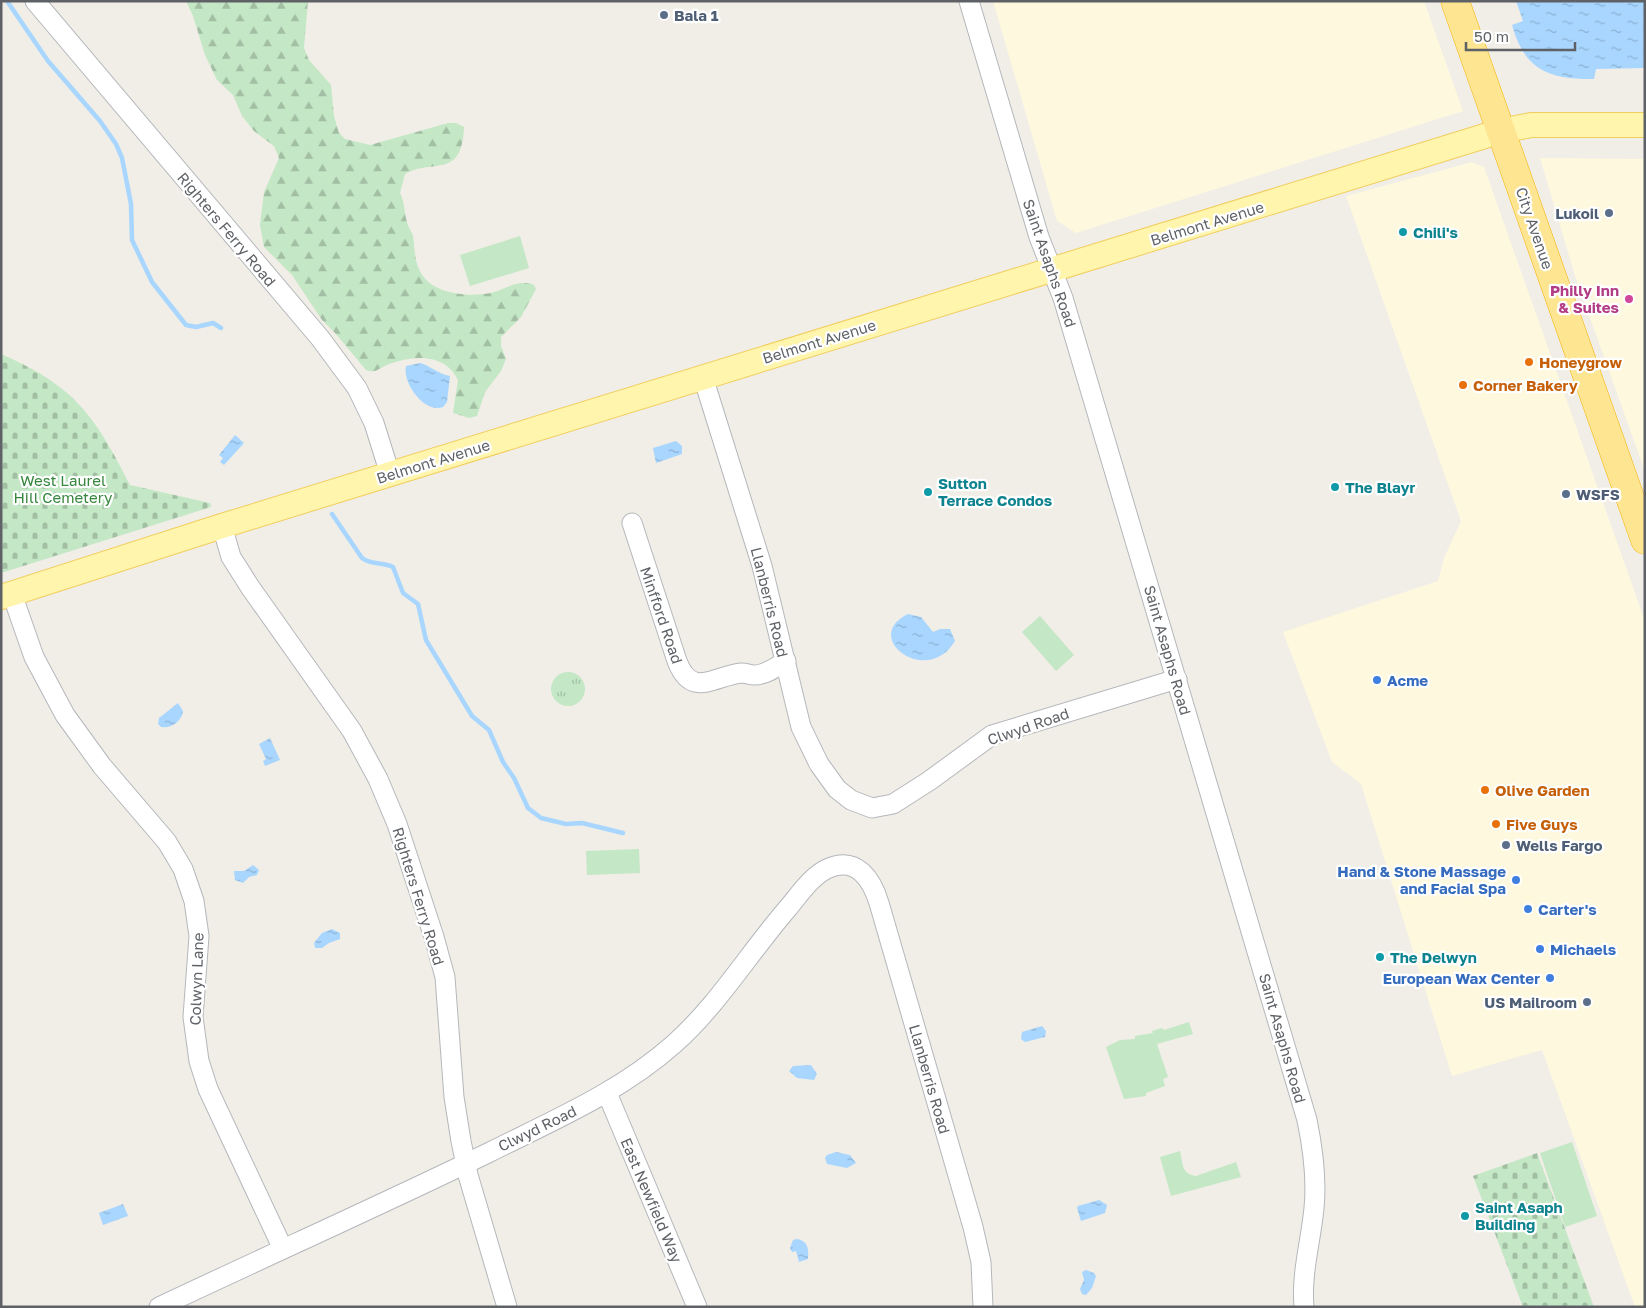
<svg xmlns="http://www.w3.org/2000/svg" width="1646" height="1308" viewBox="0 0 1646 1308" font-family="'Golos Text',sans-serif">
<defs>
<pattern id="grass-tufts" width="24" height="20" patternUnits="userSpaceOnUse" patternTransform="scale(1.25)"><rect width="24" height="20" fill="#c4e7c5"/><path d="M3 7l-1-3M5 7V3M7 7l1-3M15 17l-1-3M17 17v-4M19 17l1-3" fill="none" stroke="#a2bfa4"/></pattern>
<pattern id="forest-firs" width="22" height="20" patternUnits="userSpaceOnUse" patternTransform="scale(1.25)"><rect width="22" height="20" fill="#c4e7c5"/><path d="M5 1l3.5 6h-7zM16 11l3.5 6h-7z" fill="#a2bfa4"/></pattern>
<pattern id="cemetery-stones" width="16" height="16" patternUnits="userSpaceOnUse" patternTransform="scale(1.25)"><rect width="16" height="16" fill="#c4e7c5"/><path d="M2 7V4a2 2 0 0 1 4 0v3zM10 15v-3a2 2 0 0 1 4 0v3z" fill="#a2bfa4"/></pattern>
<pattern id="water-ripples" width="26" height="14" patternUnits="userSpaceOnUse" patternTransform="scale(1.25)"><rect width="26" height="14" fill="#a8d6ff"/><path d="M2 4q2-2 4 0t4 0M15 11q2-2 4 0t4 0" fill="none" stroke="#8cb1d2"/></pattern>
</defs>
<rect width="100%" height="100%" fill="#f0eee7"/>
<!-- commercial -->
<g fill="#fef8de">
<path d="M993 1H1424L1463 111 1076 233 1057 221Z"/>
<path d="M1540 158 1643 159 1645 162V472L1575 276Z"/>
<path d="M1472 162 1484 167 1645 621V1307H1635L1542 1050 1452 1076 1361 784 1332 762 1283 632 1438 581 1444 558 1461 521 1346 196Z"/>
</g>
<!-- grass -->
<circle fill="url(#grass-tufts)" cx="568" cy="689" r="17"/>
<!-- forest -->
<path fill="url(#forest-firs)" d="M186 1H308L304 48 309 60 331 85 334 116 339 133 345 139 370 145 448 123H456L464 127C462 180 433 158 405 174L400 193C405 203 404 212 407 222 408 227 412 232 413 236 415 249 414 262 421 273 433 295 472 298 494 292 508 288 519 279 534 285L536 289 521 317 501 337V346L506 359 501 371 485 392 477 416 469 418 453 413 458 380C445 352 411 355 387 365 379 368 375 374 366 370L335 333 322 320 292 275 264 247 260 225 264 192 279 158 274 146 254 131 242 116 233 95 217 80 205 55 193 16Z"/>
<!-- cemetery -->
<g fill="url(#cemetery-stones)">
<path d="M1 354C75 386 95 416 130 485L210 503 211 507 1 573Z"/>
<path d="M1537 1153 1594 1307H1523L1473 1176Z"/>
</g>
<!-- park -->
<g fill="#c4e7c5">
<path d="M520 236 529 268 470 286 460 255Z"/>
<path d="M1040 616 1074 655 1056 671 1022 632Z"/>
<path d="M639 849 640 873 587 875 586 851Z"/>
<path d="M1189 1022 1193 1034 1157 1044 1168 1077 1163 1079 1165 1086 1146 1093V1096L1124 1099 1106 1047 1120 1040 1135 1039V1036L1153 1033 1152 1031 1162 1028 1164 1030Z"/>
<path d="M1572 1142 1597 1216 1565 1227 1540 1153Z"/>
<path d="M1180 1151C1183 1163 1181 1174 1196 1176L1236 1162 1241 1177 1171 1196 1160 1157Z"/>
</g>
<!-- water -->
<g fill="url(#water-ripples)">
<path d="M1516 1H1645V68L1596 69 1594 79C1551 79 1525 72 1512 25L1523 21Z"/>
<path d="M420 363C431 366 438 374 450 376L447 402 443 407C424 414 402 382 406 366Z"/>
<path d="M235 435 244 443 224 465 220 462 223 458 219 455Z"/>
<path d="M676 441 682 446V454L656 463 653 448Z"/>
<path d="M908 614 921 617 933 632 940 629H950L955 641C927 688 860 637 908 614Z"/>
<path d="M178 703 183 711C182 721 171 729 161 727L158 724 159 718Z"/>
<path d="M270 738 280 760 265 766 263 761 266 759 259 744Z"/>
<path d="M253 865 259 870 257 875 249 877 243 883 235 880 234 871H244Z"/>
<path d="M332 929 340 933V939L329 943 322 948H315L314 943 322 933Z"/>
<path d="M1042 1026 1046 1031 1045 1037 1025 1042 1021 1039 1022 1032Z"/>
<path d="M811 1065 817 1074 814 1080 797 1078 789 1071 793 1066Z"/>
<path d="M836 1152 850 1155 856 1163 847 1168 827 1164 825 1158 827 1155Z"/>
<path d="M1099 1200 1107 1205 1105 1213 1081 1221 1077 1208 1078 1206Z"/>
<path d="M123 1204 128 1216 103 1225 99 1213Z"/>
<path d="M797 1239C808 1241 809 1249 808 1259L799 1262 796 1251 792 1252 790 1248 793 1240Z"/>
<path d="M1086 1270 1094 1273 1096 1276 1092 1288 1086 1295 1082 1294 1080 1289 1084 1280 1082 1272Z"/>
</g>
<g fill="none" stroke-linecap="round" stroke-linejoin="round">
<!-- stream -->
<g stroke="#a8d6ff" stroke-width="4.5">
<path d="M7 1 48 61 100 121 116 144 122 158 131 204 132 240 152 282 186 325 196 327 213 323 221 328"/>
<path d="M332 514 362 558C371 565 383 562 393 567L403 593 418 604 426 640 472 716 489 730 503 762 514 778 528 808 541 818 566 824 582 823 623 833"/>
</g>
<!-- minor casing -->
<g stroke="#b4b7bb" stroke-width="21">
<g id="minor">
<path d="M35 1 320 338 357 388 374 423 390 474"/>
<path d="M969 1 1039 237 1063 298 1307 1120C1313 1149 1317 1178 1314 1208 1311 1241 1301 1273 1304 1307"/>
<path d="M703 377 762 566 801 727 819 764 837 789 851 800 872 808 893 804 929 781 992 735 1177 679"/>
<path d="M632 523 677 661C692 700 715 675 742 673 746 673 750 675 754 675 766 675 776 667 786 661"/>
<path d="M222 526 231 557 250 587 352 731 378 779 397 824 434 937 445 977 454 1097 461 1141 468 1175 507 1307"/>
<path d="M12 594 34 657 65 715 102 766 167 842 183 869 194 901 199 936 193 1017 199 1061 208 1089 283 1249"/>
<path d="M607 1093 697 1307"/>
<path d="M159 1307C269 1255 381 1205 490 1152 554 1120 620 1092 674 1044 718 1005 749 953 788 908 799 895 812 875 829 868 857 856 872 880 879 903L973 1227 981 1262 983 1307"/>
</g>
</g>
<!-- major casing -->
<g stroke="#f2ce5e" stroke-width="26">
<path id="major" d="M1 597 222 526 1501 131 1531 125H1645"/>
</g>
<!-- highway casing -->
<g stroke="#f6b200" stroke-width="29">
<path id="highway" d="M1455 1 1645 540"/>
</g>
<!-- minor -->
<use href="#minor" stroke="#fff" stroke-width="19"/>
<!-- major -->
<use href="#major" stroke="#fff5ad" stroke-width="24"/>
<!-- highway -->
<use href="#highway" stroke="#fde591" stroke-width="28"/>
</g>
<!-- markers -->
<g fill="#5c6f8a" stroke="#fff" stroke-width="2">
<circle cx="664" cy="15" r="5"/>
<circle cx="1609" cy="213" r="5"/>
<circle cx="1566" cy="494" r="5"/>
<circle cx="1506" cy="845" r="5"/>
<circle cx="1587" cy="1002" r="5"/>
</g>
<g fill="#0f9aa8" stroke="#fff" stroke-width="2">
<circle cx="1403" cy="232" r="5"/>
<circle cx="1335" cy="487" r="5"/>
<circle cx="928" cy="492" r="5"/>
<circle cx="1380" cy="957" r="5"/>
<circle cx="1465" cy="1216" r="5"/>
</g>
<circle fill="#d1479c" stroke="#fff" stroke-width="2" cx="1629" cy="299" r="5"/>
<g fill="#e8710a" stroke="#fff" stroke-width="2">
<circle cx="1529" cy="362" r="5"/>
<circle cx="1463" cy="385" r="5"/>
<circle cx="1485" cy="790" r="5"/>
<circle cx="1496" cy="824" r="5"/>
</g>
<g fill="#3f7fe0" stroke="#fff" stroke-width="2">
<circle cx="1377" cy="680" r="5"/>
<circle cx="1516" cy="880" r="5"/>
<circle cx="1528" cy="909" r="5"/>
<circle cx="1540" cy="949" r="5"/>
<circle cx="1550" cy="978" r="5"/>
</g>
<g text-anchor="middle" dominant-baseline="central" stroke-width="4.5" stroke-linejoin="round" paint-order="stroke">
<!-- service labels -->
<g font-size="15" font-weight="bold" fill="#4e5e75" stroke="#fff" text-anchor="start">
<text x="674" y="15">Bala 1</text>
<text x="1599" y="213" text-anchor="end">Lukoil</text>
<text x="1576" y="494">WSFS</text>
<text x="1516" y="845">Wells Fargo</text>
<text x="1577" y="1002" text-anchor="end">US Mailroom</text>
</g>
<!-- street labels -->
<g font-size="15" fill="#5e6267" stroke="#fff">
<text transform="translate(1207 223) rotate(-17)">Belmont Avenue</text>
<text transform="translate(1535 228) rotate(71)">City Avenue</text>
<text transform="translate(227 229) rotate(50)">Righters Ferry Road</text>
<text transform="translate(1050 263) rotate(71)">Saint Asaphs Road</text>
<text transform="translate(819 341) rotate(-17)">Belmont Avenue</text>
<text transform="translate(433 461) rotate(-17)">Belmont Avenue</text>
<text transform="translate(770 602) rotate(76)">Llanberris Road</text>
<text transform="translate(662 615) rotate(71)">Minfford Road</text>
<text transform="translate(1168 650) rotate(74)">Saint Asaphs Road</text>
<text transform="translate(1028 726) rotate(-19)">Clwyd Road</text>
<text transform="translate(419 896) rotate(73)">Righters Ferry Road</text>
<text transform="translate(196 979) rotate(-88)">Colwyn Lane</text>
<text transform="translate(1283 1038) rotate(74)">Saint Asaphs Road</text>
<text transform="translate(930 1079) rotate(74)">Llanberris Road</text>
<text transform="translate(537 1128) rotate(-26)">Clwyd Road</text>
<text transform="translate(652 1200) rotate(67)">East Newfield Way</text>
</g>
<!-- culture labels -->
<g font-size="15" font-weight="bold" fill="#0d838f" stroke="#fff" text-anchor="start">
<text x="1413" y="232">Chili's</text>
<text x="938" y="483">Sutton<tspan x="938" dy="17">Terrace Condos</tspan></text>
<text x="1345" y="487">The Blayr</text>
<text x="1390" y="957">The Delwyn</text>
<text x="1475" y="1207">Saint Asaph<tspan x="1475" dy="17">Building</tspan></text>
</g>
<!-- hotel labels -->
<g font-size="15" font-weight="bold" fill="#b23c85" stroke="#fff" text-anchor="end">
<text x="1619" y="290">Philly Inn<tspan x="1619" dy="17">&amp; Suites</tspan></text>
</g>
<!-- food labels -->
<g font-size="15" font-weight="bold" fill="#c56008" stroke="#fff" text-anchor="start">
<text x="1539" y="362">Honeygrow</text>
<text x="1473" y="385">Corner Bakery</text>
<text x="1495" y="790">Olive Garden</text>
<text x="1506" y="824">Five Guys</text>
</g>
<!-- park labels -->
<g font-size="15" fill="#36863d" stroke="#fff">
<text x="63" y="480">West Laurel<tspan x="63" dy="17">Hill Cemetery</tspan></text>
</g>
<!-- shop labels -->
<g font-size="15" font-weight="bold" fill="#366cbe" stroke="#fff" text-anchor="start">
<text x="1387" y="680">Acme</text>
<text x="1506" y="871" text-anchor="end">Hand &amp; Stone Massage<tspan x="1506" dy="17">and Facial Spa</tspan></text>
<text x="1538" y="909">Carter's</text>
<text x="1550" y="949">Michaels</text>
<text x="1540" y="978" text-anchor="end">European Wax Center</text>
</g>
</g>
<!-- border -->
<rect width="1646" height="1308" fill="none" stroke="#5e6267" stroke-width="5"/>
<!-- scale -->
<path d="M1466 42v8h109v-8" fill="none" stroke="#5e6267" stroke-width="2.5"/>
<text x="1474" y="42" font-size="15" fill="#5e6267" stroke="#ffffff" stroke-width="4" paint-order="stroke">50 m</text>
</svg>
